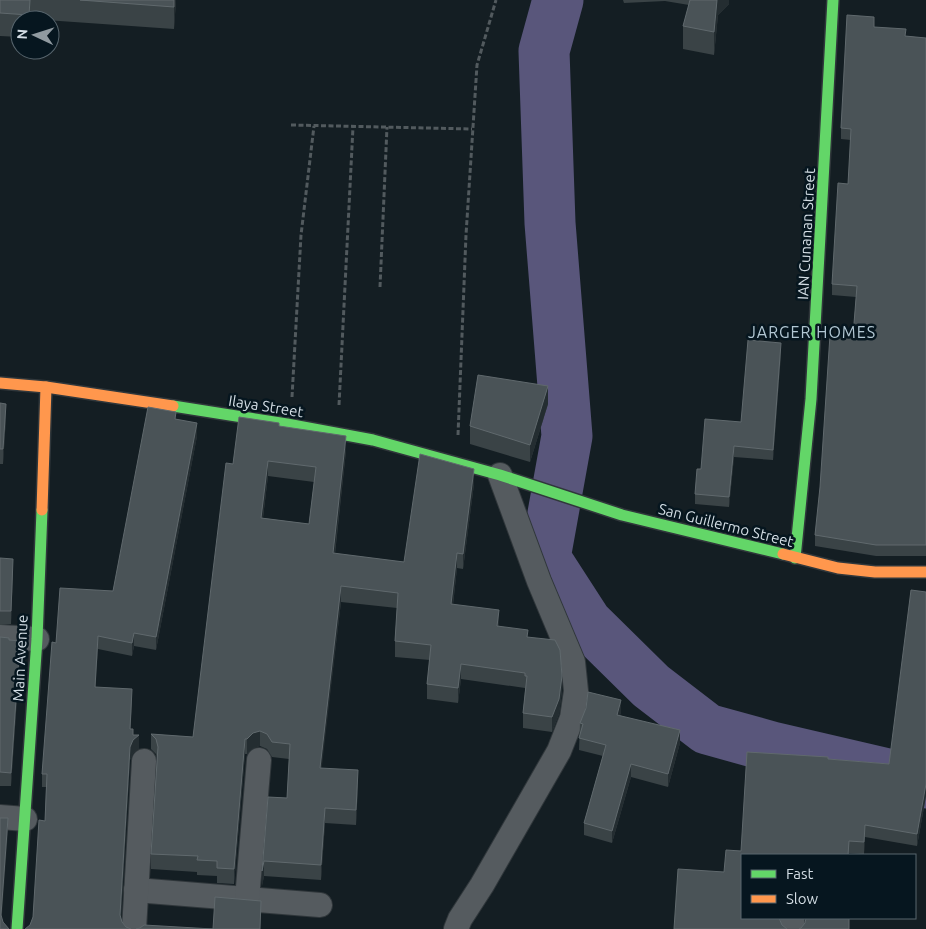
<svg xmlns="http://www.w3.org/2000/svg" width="926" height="929" viewBox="0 0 926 929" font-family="Ubuntu,sans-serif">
<rect width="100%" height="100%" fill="#141e23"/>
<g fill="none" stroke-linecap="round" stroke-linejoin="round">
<!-- river -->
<path stroke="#59567b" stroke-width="51" d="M558 0 544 51 550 223 567 436 545 558 587 623 651 686 707 729 772 747 926 783"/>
<!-- street casing -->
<g stroke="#30373b" stroke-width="26">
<g id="street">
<path d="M0 637 37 639"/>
<path d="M0 817 25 819"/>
<path d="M136 890 320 905"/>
<path d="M247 899 259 760"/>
<path d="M792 918 793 929"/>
<path d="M134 929 144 761"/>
<path d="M456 929 460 919 482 885 559 751 572 718 576 691 573 662 539 581 500 475"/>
</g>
</g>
<!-- fast casing -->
<g stroke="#30373b" stroke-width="14">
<g id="fast">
<path d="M173 406 287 424 373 440 500 475 622 515 783 554"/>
<path d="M795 558 811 399 833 0"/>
<path d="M17 929 37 639 42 510"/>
</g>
</g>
<!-- slow casing -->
<g stroke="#30373b" stroke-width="14">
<g id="slow">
<path d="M0 383 46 387 173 406"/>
<path d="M42 510 46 387"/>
<path d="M783 554 838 568 875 572H926"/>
</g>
</g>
<!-- path -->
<g stroke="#525a5e" stroke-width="3" stroke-dasharray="5 2.5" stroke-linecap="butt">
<path d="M291 125 472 129"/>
<path d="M380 287 387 127"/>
<path d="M292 397 301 235 314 126"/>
<path d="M339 405 353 127"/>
<path d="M458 435 466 235 477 65 496 0"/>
</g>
<!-- street -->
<use href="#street" stroke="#555b5f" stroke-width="24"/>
<!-- fast -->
<use href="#fast" stroke="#63d668" stroke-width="11"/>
<!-- slow -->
<use href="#slow" stroke="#ff974d" stroke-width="11"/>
</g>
<!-- wall -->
<g fill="#3a4346" fill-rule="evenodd">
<path d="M0 0H176L174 29 31 19 30 20H20V37L0 36Z"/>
<path d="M623 0H729V4L718 15 714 55 683 49V26L689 5 665 1 624 3Z"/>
<path d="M874 27 906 36 926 38V556H876L815 546V535L853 336 856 297 832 295V284L848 184 851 140 841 139V128Z"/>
<path d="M781 354 773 460 734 457 729 507 695 504V494L741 422Z"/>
<path d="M0 403 6 418 3 464H0Z"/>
<path d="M548 404 530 462 470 444V426Z"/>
<path d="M176 419 197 436 156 650 134 646 132 656 98 649 95 687 132 703 130 729 139 748 133 753 130 760 121 918 122 922 126 927 30 925 33 917 45 821 46 787H42V774L56 643 113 591Z"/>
<path d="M279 426 346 451 335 554 404 562 474 484 463 569 457 568 453 605 499 626 528 637 562 691 559 714 552 732 523 728V713L525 691V688L461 679 458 703 427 699V684L430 660 395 657V641L397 608 341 602 321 768 358 786 356 825 325 823 321 880 264 876 262 886 268 797 287 798 289 759 272 757 267 749 260 746 253 748 247 754H245L234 884 217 883V876L197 875V872L151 869V854L157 759 156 754 151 749V734L193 737 233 464ZM268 476 314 482 309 524 263 518Z"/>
<path d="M0 558 13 572 11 624 0 625Z"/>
<path d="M926 592V796L917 846 865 837 864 854 849 853V855H742L674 929 724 872 741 851 828 759 889 764Z"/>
<path d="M0 637 9 640 20 654 11 786H0Z"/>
<path d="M621 712 620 715 680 743 668 787 631 777 612 843 584 835V823L603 756 579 750 580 723Z"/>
</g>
<!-- shaded-wall -->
<g fill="#242d31">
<path d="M30 0V20H29Z"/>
<path d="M174 0H176L174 29Z"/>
<path d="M717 0H729V4L718 15 714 55V32Z"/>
<path d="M781 343V354L773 460V450Z"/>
<path d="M548 386V404L530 462V445Z"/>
<path d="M6 404V418L3 464V449Z"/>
<path d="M197 423V436L156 650V637Z"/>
<path d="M346 436V451L333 568V553Z"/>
<path d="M734 446V457L729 507V497Z"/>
<path d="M268 461V476L261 533V518Z"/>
<path d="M474 469V484L463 569V554Z"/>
<path d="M457 553V568L451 620V604Z"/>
<path d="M13 559V572L11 624V611Z"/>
<path d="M341 586V602L320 783V768Z"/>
<path d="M499 610V626L497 641V626Z"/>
<path d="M134 633V646L132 656V643Z"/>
<path d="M98 636V649L95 700V687Z"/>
<path d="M20 641V654L11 786V773Z"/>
<path d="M461 664V679L458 703V688Z"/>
<path d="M562 676V691L559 714 552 732V717Z"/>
<path d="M132 689V703L130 742V729Z"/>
<path d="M621 700V712L617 727V715Z"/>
<path d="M680 730V743L668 787V774Z"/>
<path d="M260 731V746L253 748 247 754V739L253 733Z"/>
<path d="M139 735V748L133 753 130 760 120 928V915L130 747 133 740Z"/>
<path d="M245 739V754L234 884V869Z"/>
<path d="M631 764V777L612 843V831Z"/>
<path d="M358 770V786L356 825V810Z"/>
<path d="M926 784V796L917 846V834Z"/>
<path d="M325 808V823L321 880V865Z"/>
<path d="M8 818V832L1 928V915Z"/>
<path d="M865 825V837L864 854V842Z"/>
<path d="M264 861V876L262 886V871Z"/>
</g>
<!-- building -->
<g fill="#4a5357" stroke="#60696d" fill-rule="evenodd">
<path d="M0 0H30L29 15 0 13Z"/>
<path d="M80 0H174V7Z"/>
<path d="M690 0H717L714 32 683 26Z"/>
<path d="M847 15 874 17V27L906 29 905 36 926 38V545H876L815 535 820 487 830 335 853 336 857 286 832 284 838 183 848 184 851 129 841 128Z"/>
<path d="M748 340 781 343 773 450 734 446 729 497 695 494 697 469H701L705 419 741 422Z"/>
<path d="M478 375 548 386 530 445 470 426Z"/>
<path d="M0 403 6 404 3 449H0Z"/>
<path d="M148 407 176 412 175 419 197 423 156 637 134 633 132 643 98 636 95 687 132 689 130 729H133V735H139L133 740 130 747 120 915 122 922 126 927 131 929H25L30 925 33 917 39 820 45 821 47 774H42L52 642 56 643 60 588 113 591Z"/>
<path d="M239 417 279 423V426L346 436 333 553 404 562 420 454 474 469 463 554 457 553 451 604 499 610 497 626 528 630 527 637 555 640 560 650 562 676 559 699 552 717 523 713 527 676H525V673L461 664 458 688 427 684 431 645 395 641 398 593 341 586 320 768 358 770 356 810 325 808 321 865 264 861 262 871 268 797 287 798 290 744 272 742 267 734 260 731 253 733 247 739H245L234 869 217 868V861L197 860 198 856 151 854 158 747 156 739 151 734 193 737 226 463 233 464ZM268 461 316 467 309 524 261 518Z"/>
<path d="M0 558 13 559 11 611H0Z"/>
<path d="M911 590 926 592V784L917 834 865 825 864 842 849 841 848 855H742V918H779L782 925 787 929H674L678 869 724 872 726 850 741 851 747 752 828 757V759L889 764Z"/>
<path d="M0 637 9 638V640L20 641 11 773 0 772Z"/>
<path d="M588 692 621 700 617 715 680 730 668 774 631 764 612 831 584 823 606 745 579 738 583 724 580 723 586 708Z"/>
<path d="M0 818H8L1 915 3 922 9 929H0Z"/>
<path d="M215 897 261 901 260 929H136L140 928 144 925 213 929Z"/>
<path d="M806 918H849V929H799L801 928 805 923Z"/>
</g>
<g text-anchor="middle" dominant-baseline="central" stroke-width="5" stroke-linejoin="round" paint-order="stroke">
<!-- street labels -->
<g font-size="15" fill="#d3dde4" stroke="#06161f">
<text transform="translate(806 234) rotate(-87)">IAN Cunanan Street</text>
<text transform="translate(266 406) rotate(9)">Ilaya Street</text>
<text transform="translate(726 525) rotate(14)">San Guillermo Street</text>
<text transform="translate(20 658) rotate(-87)">Main Avenue</text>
</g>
<!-- neighbourhood labels -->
<g font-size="16" letter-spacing="1" fill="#b2c7d3" stroke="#06161f">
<text x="812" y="332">JARGER HOMES</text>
</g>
</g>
<!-- legend -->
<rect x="741" y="854" width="175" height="65" fill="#06161f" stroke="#58666e"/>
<rect x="751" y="870" width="25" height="8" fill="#63d668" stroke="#58666e"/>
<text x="786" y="879" font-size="15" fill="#d3dde4">Fast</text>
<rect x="751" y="895" width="25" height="8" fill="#ff974d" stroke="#58666e"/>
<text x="786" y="904" font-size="15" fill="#d3dde4">Slow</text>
<!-- north arrow -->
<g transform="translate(35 35) rotate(274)"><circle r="24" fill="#06161f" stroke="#58666e"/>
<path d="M0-4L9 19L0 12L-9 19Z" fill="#909aa0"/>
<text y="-8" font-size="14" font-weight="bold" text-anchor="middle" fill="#d3dde4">N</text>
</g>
</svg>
